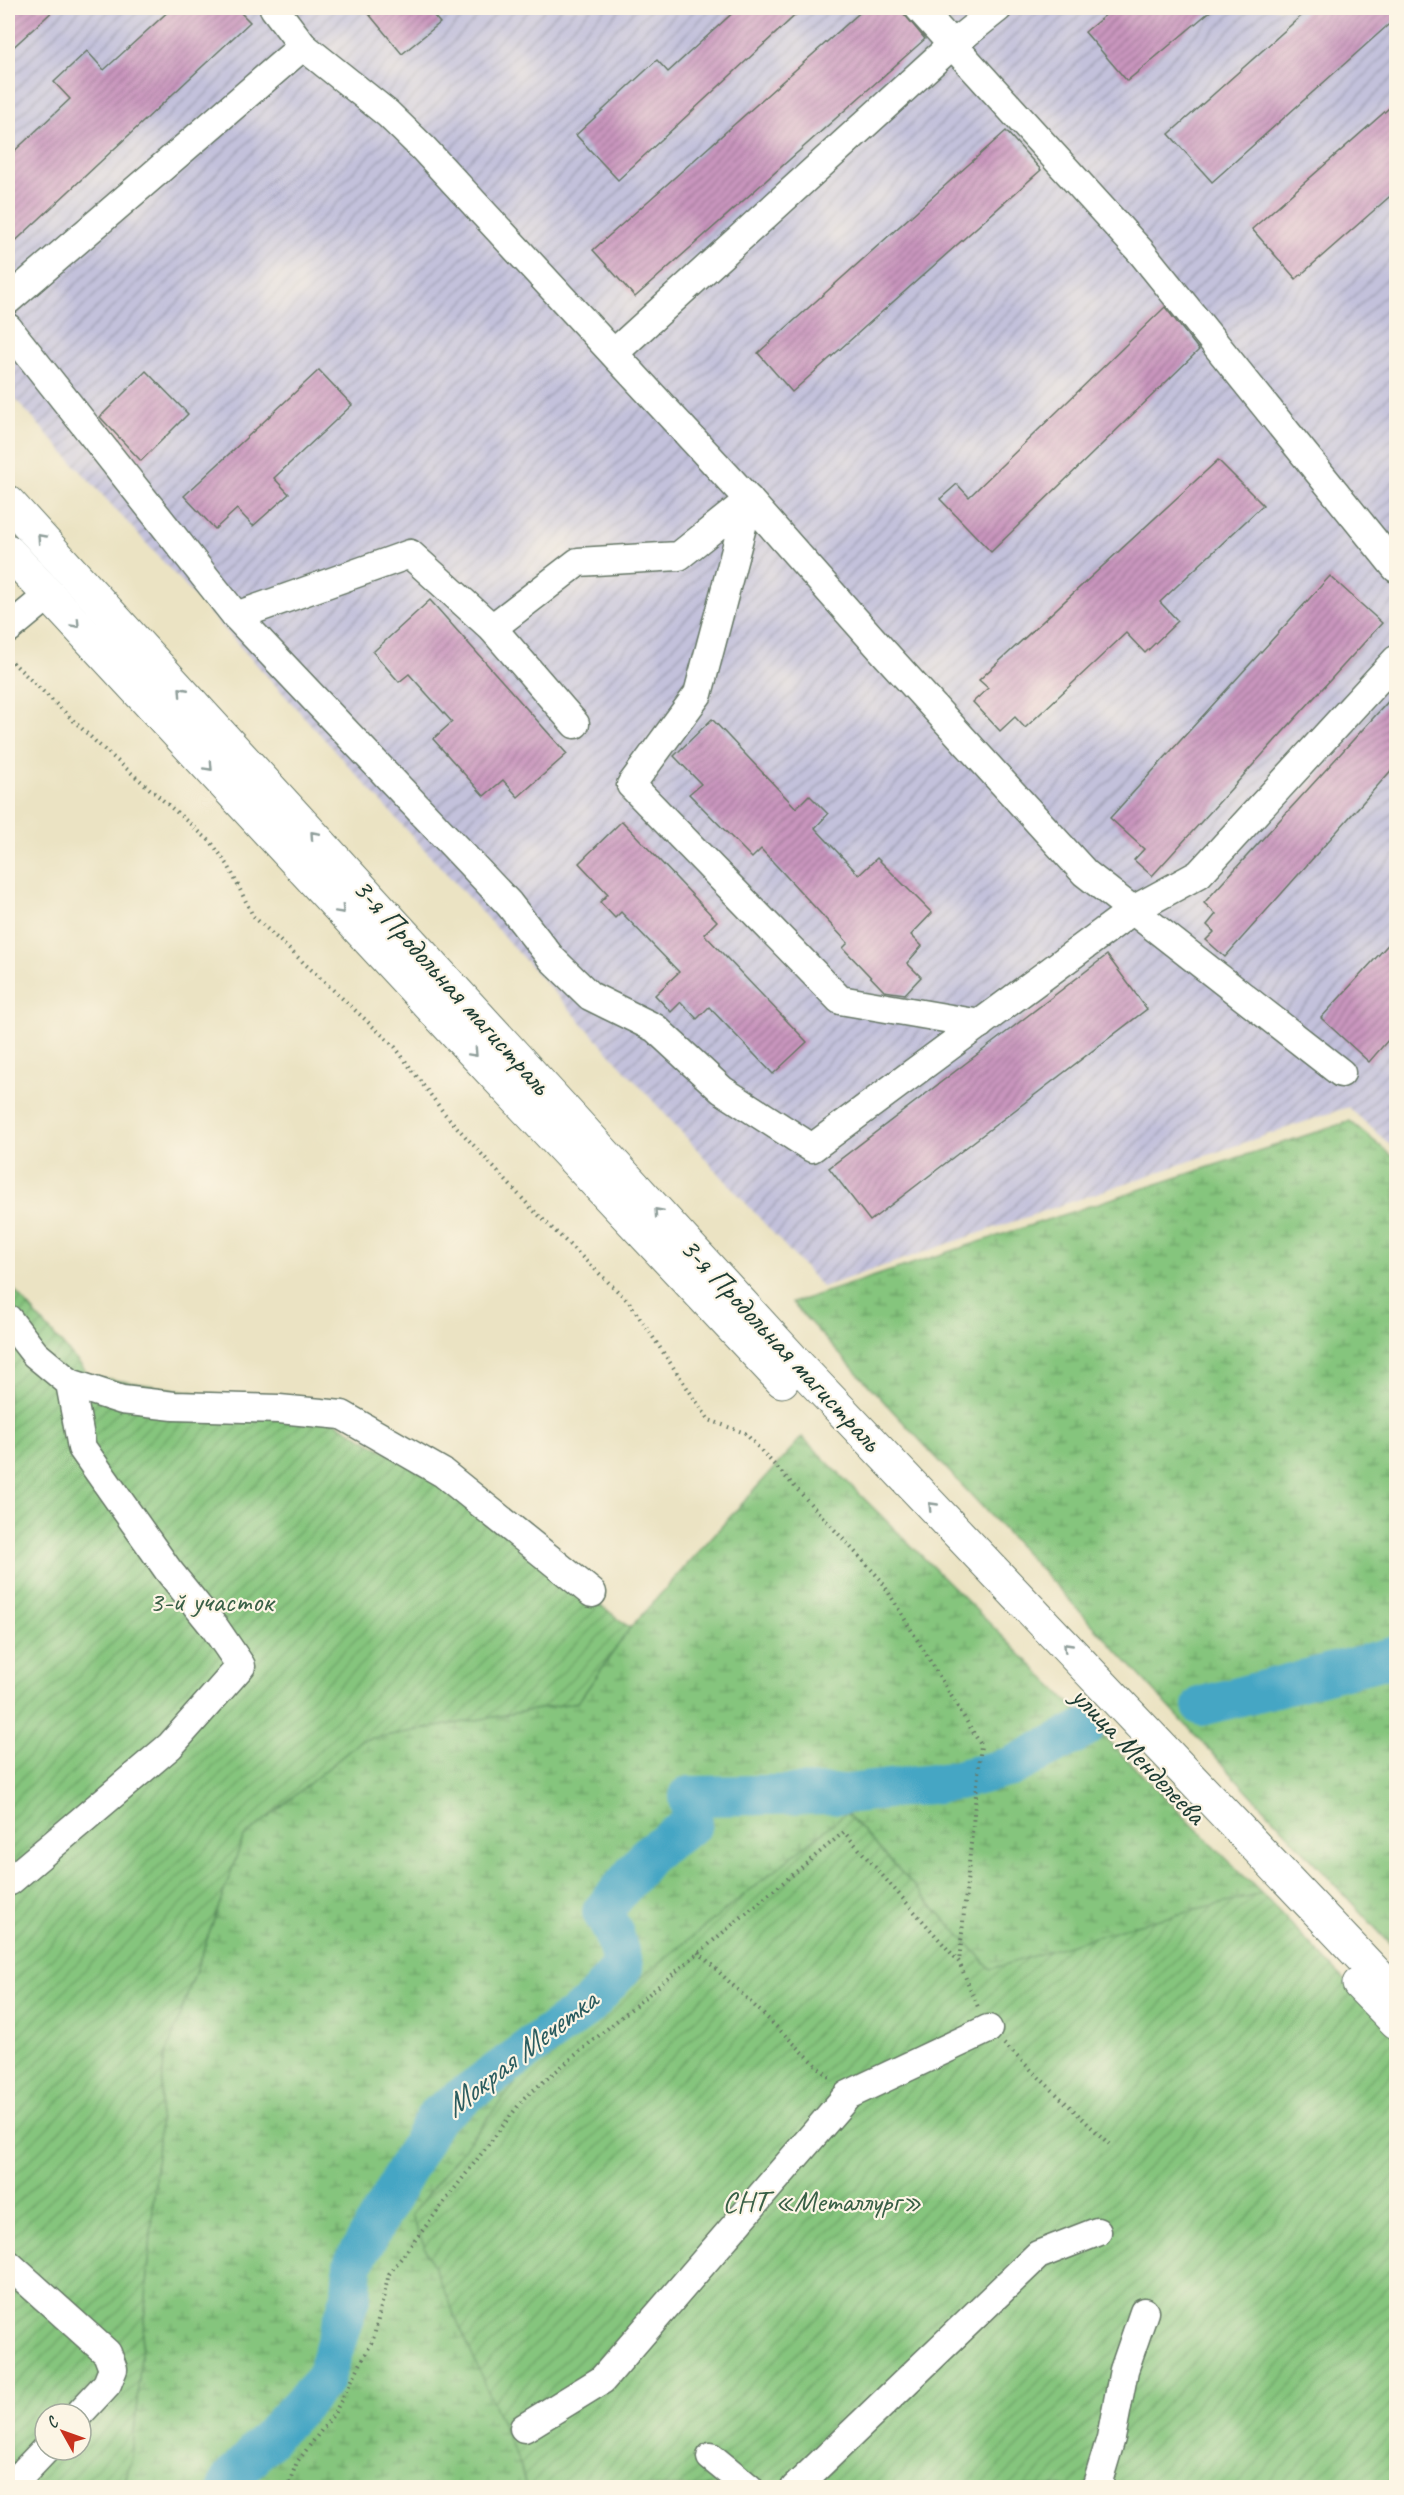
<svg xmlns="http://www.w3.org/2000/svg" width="1404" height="2495" viewBox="0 0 1404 2495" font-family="Caveat,sans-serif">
<defs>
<pattern id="industrial-furrows" width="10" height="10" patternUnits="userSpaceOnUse" patternTransform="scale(1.5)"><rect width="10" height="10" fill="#c3c1db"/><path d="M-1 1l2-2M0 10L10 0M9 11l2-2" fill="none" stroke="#9e9eb2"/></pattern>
<pattern id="wetland-marsh" width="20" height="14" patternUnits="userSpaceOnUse" patternTransform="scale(1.5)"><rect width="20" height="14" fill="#85c57d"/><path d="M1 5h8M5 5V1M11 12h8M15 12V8" fill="none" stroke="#6ca167"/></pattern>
<pattern id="garden-furrows" width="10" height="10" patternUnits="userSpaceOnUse" patternTransform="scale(1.5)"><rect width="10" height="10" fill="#85c57d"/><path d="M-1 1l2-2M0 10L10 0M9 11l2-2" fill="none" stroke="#6ca167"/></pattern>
<pattern id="building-hatch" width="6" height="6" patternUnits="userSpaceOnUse" patternTransform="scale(1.5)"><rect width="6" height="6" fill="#c995be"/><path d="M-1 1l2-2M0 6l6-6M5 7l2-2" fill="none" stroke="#a37b9b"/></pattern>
</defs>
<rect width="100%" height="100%" fill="#fcf5e5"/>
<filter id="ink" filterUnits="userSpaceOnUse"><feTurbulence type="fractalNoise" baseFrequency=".0167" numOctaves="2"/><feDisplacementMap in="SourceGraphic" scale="12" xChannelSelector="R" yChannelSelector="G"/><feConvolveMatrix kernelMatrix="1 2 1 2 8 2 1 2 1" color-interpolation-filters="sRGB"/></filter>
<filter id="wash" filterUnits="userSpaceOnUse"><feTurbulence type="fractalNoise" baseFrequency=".008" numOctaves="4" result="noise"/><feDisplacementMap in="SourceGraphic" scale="24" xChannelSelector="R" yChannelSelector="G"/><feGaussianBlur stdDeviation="1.35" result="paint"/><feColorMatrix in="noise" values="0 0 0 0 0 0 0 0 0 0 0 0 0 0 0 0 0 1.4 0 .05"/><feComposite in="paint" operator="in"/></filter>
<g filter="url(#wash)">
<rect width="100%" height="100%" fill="#ebe3c3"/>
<!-- industrial -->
<path fill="url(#industrial-furrows)" d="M8 8H1396V1150L1348 1107 822 1287 8 391Z"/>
<!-- wetland -->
<g fill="url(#wetland-marsh)" stroke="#528158" stroke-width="1.5">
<path d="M1350 1121 1396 1159V1950L792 1303Z"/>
<path d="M802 1437 1262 1894 991 1969 846 1813 521 2467 526 2487 123 2488 132 2457 147 2286 164 2060 243 1838 362 1740 578 1702 630 1628Z"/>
</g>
<!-- garden -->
<g fill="url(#garden-furrows)" stroke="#528158" stroke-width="1.5" fill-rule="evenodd">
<path d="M8 1283 90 1376 319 1412 460 1496 630 1628 578 1702 362 1740 243 1838 164 2060 147 2286 132 2457 123 2487H8ZM45 2414H81V2450H45Z"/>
<path d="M846 1813 991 1969 1127 1927 1262 1894 1396 2033V2487H526L521 2467 411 2215 525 2071Z"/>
</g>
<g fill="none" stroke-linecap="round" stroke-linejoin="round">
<!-- river -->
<g stroke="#45a6c4" stroke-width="40">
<path d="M1202 1706 1396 1656"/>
<path d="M227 2488 230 2480 324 2380 351 2295 353 2264 436 2116 587 2007 623 1967 614 1933 602 1912 651 1852 693 1823 689 1796 846 1794 949 1782 1011 1767 1084 1729"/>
</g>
</g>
<g id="blocks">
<!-- building -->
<g fill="url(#building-hatch)">
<path d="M8 8H56L8 52Z"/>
<path d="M172 8H236L250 22 8 248V157L70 99 54 82 87 51 104 70Z"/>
<path d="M364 8H427L440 23 402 54Z"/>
<path d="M738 8H803L618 180 576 135 657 60 668 72Z"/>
<path d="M865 8H899L925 39 635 297 593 250Z"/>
<path d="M1114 8H1214L1127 81 1085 32Z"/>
<path d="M1310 8H1396V18L1212 182 1169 134Z"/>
<path d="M1396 102V191L1296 279 1252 229Z"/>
<path d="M1006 131 1041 170 792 392 758 353Z"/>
<path d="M1165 307 1199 350 991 552 940 499 957 484 969 497Z"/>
<path d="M319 370 352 405 274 478 289 494 253 526 237 509 215 529 184 496Z"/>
<path d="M146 371 188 414 141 461 100 417Z"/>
<path d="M1218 460 1263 505 1160 602 1178 621 1145 653 1126 633 1025 728 1015 717 1000 731 973 702 988 688 979 680Z"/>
<path d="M1330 576 1382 623 1152 876 1134 860 1144 849 1110 818Z"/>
<path d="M430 600 567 754 518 797 503 780 484 796 433 739 452 722 409 674 399 682 373 652Z"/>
<path d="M1396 693V765L1225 957 1206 940 1214 932 1207 925 1216 914 1204 903Z"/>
<path d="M712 719 796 808 809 795 828 814 815 828 859 875 877 858 932 913 911 935 922 946 907 963 921 977 905 994 884 991 843 948 848 943 761 849 752 858 689 794 701 784 674 756Z"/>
<path d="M622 821 717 921 704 934 807 1042 773 1074 709 1007 697 1019 681 1002 671 1012 655 995 679 972 621 912 615 918 600 902 608 894 579 863Z"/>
<path d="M1396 936V1031L1369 1062 1321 1018Z"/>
<path d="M1107 955 1147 1009 870 1221 829 1168Z"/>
</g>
</g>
</g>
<g filter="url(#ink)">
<use href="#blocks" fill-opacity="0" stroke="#676" stroke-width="1.5"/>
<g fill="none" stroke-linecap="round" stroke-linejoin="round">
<!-- minor casing -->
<g stroke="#676" stroke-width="31">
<g id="minor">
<path d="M274 8 303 46 388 114 424 149 749 500 881 649 1085 873 1341 1073"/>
<path d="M919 8 1142 253 1396 568"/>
<path d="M8 300 303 46"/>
<path d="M8 328 236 616 509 904 552 959 590 996 655 1028 722 1090 812 1148 1133 910 1199 874 1396 660"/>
<path d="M614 353 953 44 998 8"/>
<path d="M749 500 698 694 631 785 840 1000 980 1024"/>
<path d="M236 616 410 554 492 628 575 724"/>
<path d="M492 628 578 562 679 556 749 500"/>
<path d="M8 629 49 595"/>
<path d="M8 1319 35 1354 70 1383 82 1448 168 1570 215 1628 241 1666 170 1746 10 1881 8 1877"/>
<path d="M70 1383 122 1400 174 1406 279 1409 342 1415 443 1473 592 1593"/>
<path d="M8 2264 107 2353 113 2369 107 2384 79 2414"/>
<path d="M524 2428 602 2380 848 2095 988 2029"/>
<path d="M711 2457 749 2488"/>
<path d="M9 2488 45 2450"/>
<path d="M795 2488 1038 2255 1097 2232"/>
<path d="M1096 2488 1111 2438 1124 2370 1144 2312"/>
</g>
</g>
<!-- highway casing -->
<g stroke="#676" stroke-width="35">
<g id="highway">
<path d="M8 502 798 1365 1396 1994"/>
<path d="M8 551 469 1048 782 1381"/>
<path d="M1359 1984 1396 2022"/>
</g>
</g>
<!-- path -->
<g stroke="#676" stroke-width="4" stroke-dasharray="1.5 4.5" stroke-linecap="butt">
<path d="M8 658 98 744 211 842 228 865 253 916 395 1047 444 1113 530 1207 629 1302 709 1420 745 1433 881 1580 981 1745 959 1962"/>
<path d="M698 1952 830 2078"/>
<path d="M1004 2044 1109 2144"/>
<path d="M287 2488 297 2462 334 2414 373 2340 389 2274 525 2097 844 1832 959 1962 978 2007"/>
</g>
<!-- minor -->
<use href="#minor" stroke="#fff" stroke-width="28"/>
<!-- highway -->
<use href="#highway" stroke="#fff" stroke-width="33"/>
</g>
<!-- one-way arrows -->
<defs><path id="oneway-chevron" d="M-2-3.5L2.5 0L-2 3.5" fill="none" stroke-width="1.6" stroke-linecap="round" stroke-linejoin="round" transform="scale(1.5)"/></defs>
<g stroke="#8f9e9a">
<use href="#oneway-chevron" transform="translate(41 538) rotate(-133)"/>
<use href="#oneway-chevron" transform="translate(76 624) rotate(47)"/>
<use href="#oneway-chevron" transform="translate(182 691) rotate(-132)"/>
<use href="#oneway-chevron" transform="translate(209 767) rotate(47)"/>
<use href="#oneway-chevron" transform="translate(314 835) rotate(-132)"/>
<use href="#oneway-chevron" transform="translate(341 910) rotate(47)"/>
<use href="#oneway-chevron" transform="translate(474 1053) rotate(47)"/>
<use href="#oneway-chevron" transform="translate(658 1212) rotate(-132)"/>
<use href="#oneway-chevron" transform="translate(932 1506) rotate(-134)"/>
<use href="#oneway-chevron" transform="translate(1067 1647) rotate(-134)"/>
</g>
</g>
<g text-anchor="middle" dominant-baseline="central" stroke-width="4.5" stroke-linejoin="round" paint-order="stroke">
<!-- street labels -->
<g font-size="30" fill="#1f3d34" stroke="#fcf5e5">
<text transform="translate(452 986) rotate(48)">3-я Продольная магистраль</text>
<text transform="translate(781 1344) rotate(47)">3-я Продольная магистраль</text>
<text transform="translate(1139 1755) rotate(46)">улица Менделеева</text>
</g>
<!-- park labels -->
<g font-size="30" fill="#385f46" stroke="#fcf5e5">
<text x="211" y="1601">3-й участок</text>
<text x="822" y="2201">СНТ «Металлург»</text>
</g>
<!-- water labels -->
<g font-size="32" font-style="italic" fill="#2a5c5f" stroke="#fcf5e5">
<text transform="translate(520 2053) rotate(-38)">Мокрая Мечетка</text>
</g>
</g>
<!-- margin -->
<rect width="1404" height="2495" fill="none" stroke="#fcf5e5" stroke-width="30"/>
<!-- north arrow -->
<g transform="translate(63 2432) rotate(310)"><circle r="28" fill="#fcf5e5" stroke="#a4ab9e" stroke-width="1.5"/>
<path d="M0-4.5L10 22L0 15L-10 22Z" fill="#c8321e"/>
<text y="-9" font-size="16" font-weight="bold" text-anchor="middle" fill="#1f3d34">С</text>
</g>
</svg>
